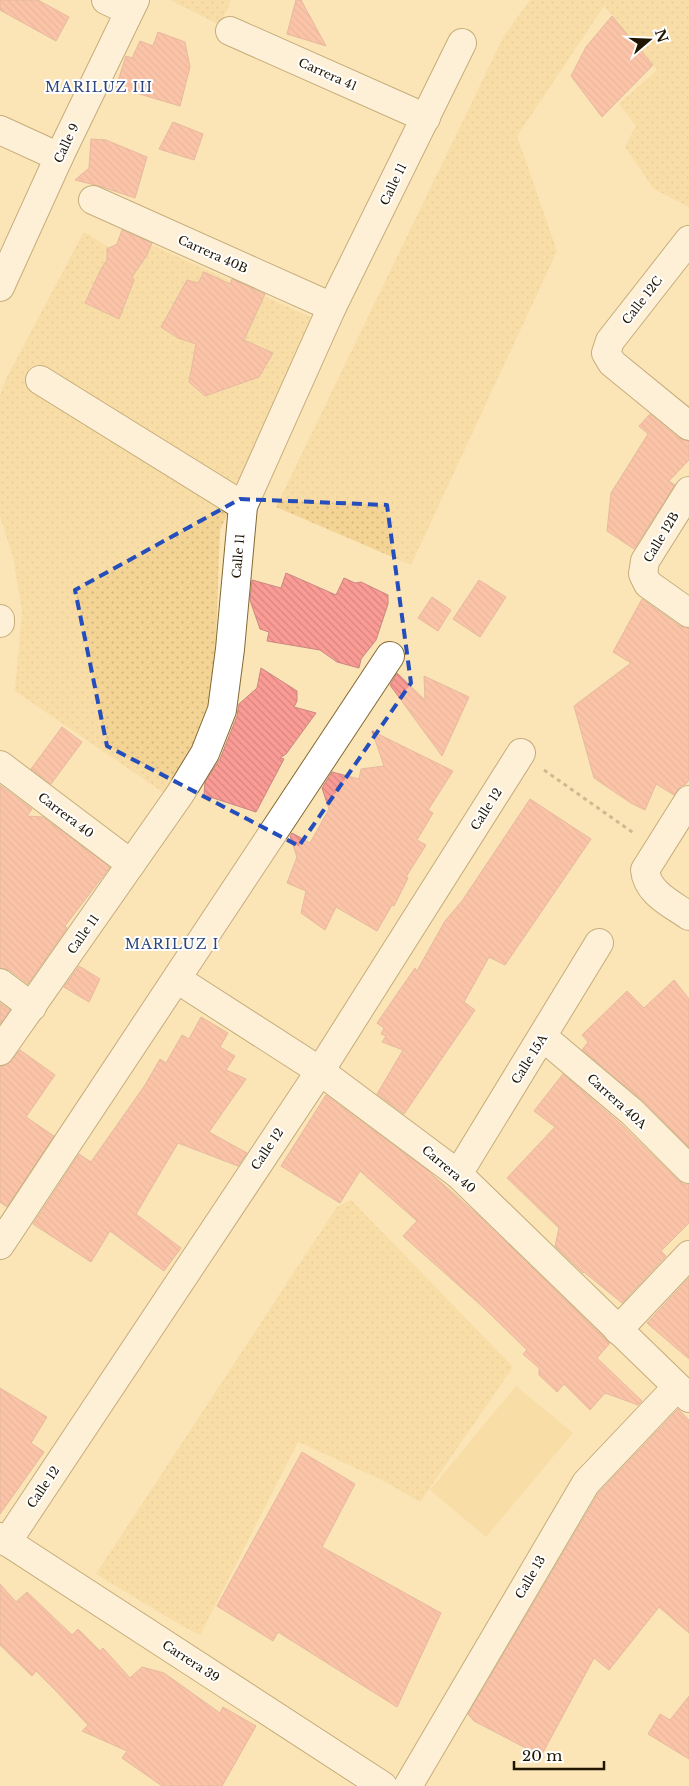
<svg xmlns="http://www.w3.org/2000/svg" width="689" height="1786" viewBox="0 0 689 1786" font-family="'Libre Baskerville',serif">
<defs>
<pattern id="grass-dots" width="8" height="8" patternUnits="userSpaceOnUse" patternTransform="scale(1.25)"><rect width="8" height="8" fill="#f4d495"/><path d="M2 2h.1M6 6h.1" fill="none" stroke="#d1b57f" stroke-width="1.8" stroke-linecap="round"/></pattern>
<pattern id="building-back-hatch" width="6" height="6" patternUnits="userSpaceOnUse" patternTransform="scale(1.25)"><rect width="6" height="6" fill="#fb9b95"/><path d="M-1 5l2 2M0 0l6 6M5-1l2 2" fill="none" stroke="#d7857f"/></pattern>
</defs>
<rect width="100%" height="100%" fill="#fbe4b6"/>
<!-- grass -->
<g fill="url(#grass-dots)">
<path d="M170 0H231L220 25Z"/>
<path d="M530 0H689V207L654 189 625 147 636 126 619 104 657 70 604 6 517 136 557 251 411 565 276 507 504 36Z"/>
<path d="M84 232 132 262 145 242 319 321 220 530 214 694 192 763 170 797 15 691 22 611 13 557 0 516V395L6 379Z"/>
<path d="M351 1200 513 1367 420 1502 380 1479 298 1442 200 1635 184 1627 96 1574 337 1207Z"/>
</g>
<!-- garden -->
<path fill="#f4d495" d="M516 1386 573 1433 486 1537 430 1490Z"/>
<!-- building -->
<g fill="url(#building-back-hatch)" stroke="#c98782">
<path d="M0 0H38L69 17 56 41 0 10Z"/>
<path d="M296 0H301L326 46 287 34Z"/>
<path d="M612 16 653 65 602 117 571 76 586 47Z"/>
<path d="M158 32 185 42 190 67 180 106 116 87 126 56 132 58 140 41 153 46Z"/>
<path d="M173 122 203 134 194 160 159 149Z"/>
<path d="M91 139 106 140 147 157 135 198 99 186 75 180 89 168Z"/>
<path d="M122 230 152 243 147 255 132 277 134 280 119 319 85 303 101 269 107 260V249L117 244Z"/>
<path d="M204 272 230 284 232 279 265 294 244 340 273 353 259 377 205 396 189 382 196 344 178 338 161 327 187 280 198 283Z"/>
<path d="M650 414 679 438 689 441V460L669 481 675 485 634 549 607 531 611 493 648 434 639 426Z"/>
<path d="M286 573 336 595 344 578 355 583 361 582 388 595V604L376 640 361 659 359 668 337 662 320 650 267 641 269 632 260 629 250 600 252 580 281 588Z"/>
<path d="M479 580 506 597 480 637 453 619Z"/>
<path d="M432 597 451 610 438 631 418 618Z"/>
<path d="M642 599 680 626 689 628V780L685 785 681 786 674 795 656 784 645 810 631 803 594 778 574 706 631 663 613 652Z"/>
<path d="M261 668 297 691V701L294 707 316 713 286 754 280 758 284 759 256 812 204 795 205 782 220 759 237 716 239 704 257 688Z"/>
<path d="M397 673 425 700 424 676 469 697 442 756 390 685Z"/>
<path d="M62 727 82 742 51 784 31 769Z"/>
<path d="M372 731 453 771 428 810 433 813 417 840 426 845 406 877 408 878 394 906 392 905 377 931 336 907 325 930 301 913 306 891 287 883 297 857 290 836 292 833 310 843 329 809 322 788 332 772 359 779 361 769 384 766Z"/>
<path d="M0 785 32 809 27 816 43 817 110 867 65 926 67 928 28 984 9 970 0 968Z"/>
<path d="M530 799 591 839 505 965 489 957 464 1002 475 1010 404 1114 377 1094 403 1050 382 1042 386 1036 381 1034 384 1028 377 1023 415 968 417 971 445 921 462 901Z"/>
<path d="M79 966 100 979 89 1002 64 987Z"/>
<path d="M674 980 689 999V1147L642 1100 582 1050 588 1042 582 1035 627 991 644 1008Z"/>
<path d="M0 1003 10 1010 0 1024Z"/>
<path d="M201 1017 228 1033 220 1047 235 1056 226 1070 246 1079 209 1132 247 1153 238 1166 178 1143 136 1214 181 1248 164 1271 110 1231 91 1262 33 1224 79 1154 91 1162 145 1085 160 1059 166 1063 182 1035 189 1039Z"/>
<path d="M20 1050 55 1075 26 1117 54 1136 7 1207 0 1202V1066L7 1065Z"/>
<path d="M563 1074 621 1124 678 1180 684 1184H689V1223L661 1251 666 1256 622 1303 584 1272 583 1273 555 1246 559 1228 507 1178 555 1127 534 1111Z"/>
<path d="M326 1095 427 1170 479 1216 610 1343 597 1358 642 1401 638 1405 605 1393 590 1410 564 1384 557 1392 539 1375V1368L523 1354 527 1350 483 1307 403 1236 417 1221 360 1171 340 1203 281 1166Z"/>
<path d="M689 1278V1359L647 1323Z"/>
<path d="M0 1388 47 1417 31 1443 44 1452 0 1514Z"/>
<path d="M678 1409 689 1420V1633L659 1607 609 1670 594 1658 541 1756 474 1721 468 1714 599 1492Z"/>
<path d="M302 1452 355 1484 322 1547 441 1613 397 1707 278 1632 273 1641 217 1606Z"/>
<path d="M0 1584 16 1602 27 1592 72 1635 78 1629 100 1651 103 1648 130 1678 142 1667 164 1673 220 1713 223 1707 256 1726 222 1786H162L122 1758 127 1751 82 1731 88 1725 57 1692 36 1671 32 1676 0 1645Z"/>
<path d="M689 1696V1759L648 1734 660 1714 670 1720Z"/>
</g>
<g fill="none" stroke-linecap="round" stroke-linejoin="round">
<!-- street casing -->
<g stroke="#846a32" stroke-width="30">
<g id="street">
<path d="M106 0 129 11"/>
<path d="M230 31 426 118"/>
<path d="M0 130 59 157"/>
<path d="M93 200 332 307"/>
<path d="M689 240 610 341 606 353 612 363 689 426"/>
<path d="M0 287 59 157 135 0"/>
<path d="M40 380 243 506"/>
<path d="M689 491 645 561 643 574 648 584 689 613"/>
<path d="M0 619V623"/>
<path d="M0 765 131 864"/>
<path d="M689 800 645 870C647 893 672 904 689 916"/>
<path d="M177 979 320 1071 458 1174 689 1398"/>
<path d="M0 983 32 1007"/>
<path d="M543 1037 632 1112 689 1169"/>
<path d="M0 1051 180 794 205 753 222 710 230 649 243 506 332 307 462 43"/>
<path d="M458 1174 599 943"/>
<path d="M0 1245 390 656"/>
<path d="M618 1330 689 1255"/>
<path d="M0 1537 383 1786"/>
<path d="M7 1542 320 1071 521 753"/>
<path d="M408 1786 586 1483 677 1387"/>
</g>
</g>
<!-- path -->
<path stroke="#988764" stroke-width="3" stroke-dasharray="4 4" stroke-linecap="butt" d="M544 770 635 834"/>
<!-- street -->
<use href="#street" stroke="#fff" stroke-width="28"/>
</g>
<!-- marked area -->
<path d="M0 0H689V1786H0ZM240 499 387 505 411 683 299 846 107 746 75 590Z" fill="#fbe4b6" fill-opacity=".55" fill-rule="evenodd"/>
<path fill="none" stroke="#234ebc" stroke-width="4" stroke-dasharray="10 6" stroke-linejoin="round" d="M240 499 387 505 411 683 299 846 107 746 75 590Z"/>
<g text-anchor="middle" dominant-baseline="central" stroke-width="4" stroke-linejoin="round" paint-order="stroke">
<!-- street labels -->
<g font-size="12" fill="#1f1501" stroke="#fff">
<text transform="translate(328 74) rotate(24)">Carrera 41</text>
<text transform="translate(66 143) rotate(-65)">Calle 9</text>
<text transform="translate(393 184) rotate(-64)">Calle 11</text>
<text transform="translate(213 254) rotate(24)">Carrera 40B</text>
<text transform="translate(642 300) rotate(-52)">Calle 12C</text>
<text transform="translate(661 537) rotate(-59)">Calle 12B</text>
<text transform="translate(238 556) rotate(-85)">Calle 11</text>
<text transform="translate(486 809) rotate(-58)">Calle 12</text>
<text transform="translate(66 815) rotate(37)">Carrera 40</text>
<text transform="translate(83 934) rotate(-55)">Calle 11</text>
<text transform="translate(529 1059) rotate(-58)">Calle 15A</text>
<text transform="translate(617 1101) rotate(42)">Carrera 40A</text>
<text transform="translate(267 1149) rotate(-56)">Calle 12</text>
<text transform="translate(449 1169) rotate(40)">Carrera 40</text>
<text transform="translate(43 1487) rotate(-56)">Calle 12</text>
<text transform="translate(530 1577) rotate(-60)">Calle 13</text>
<text transform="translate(191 1661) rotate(33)">Carrera 39</text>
</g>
<!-- neighbourhood labels -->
<g font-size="14" letter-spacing="1" fill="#2c457d" stroke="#fff">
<text x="99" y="87">MARILUZ III</text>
<text x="172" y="944">MARILUZ I</text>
</g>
</g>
<!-- north arrow -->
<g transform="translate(649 40) rotate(71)" stroke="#ffffff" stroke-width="4" paint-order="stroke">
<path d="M0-4L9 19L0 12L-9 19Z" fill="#1f1501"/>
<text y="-8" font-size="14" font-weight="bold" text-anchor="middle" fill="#1f1501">N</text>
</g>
<!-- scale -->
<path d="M514 1761v8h90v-8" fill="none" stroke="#1f1501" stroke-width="2.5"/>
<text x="522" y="1761" font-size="15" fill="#1f1501" stroke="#ffffff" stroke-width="4" paint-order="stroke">20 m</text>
</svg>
